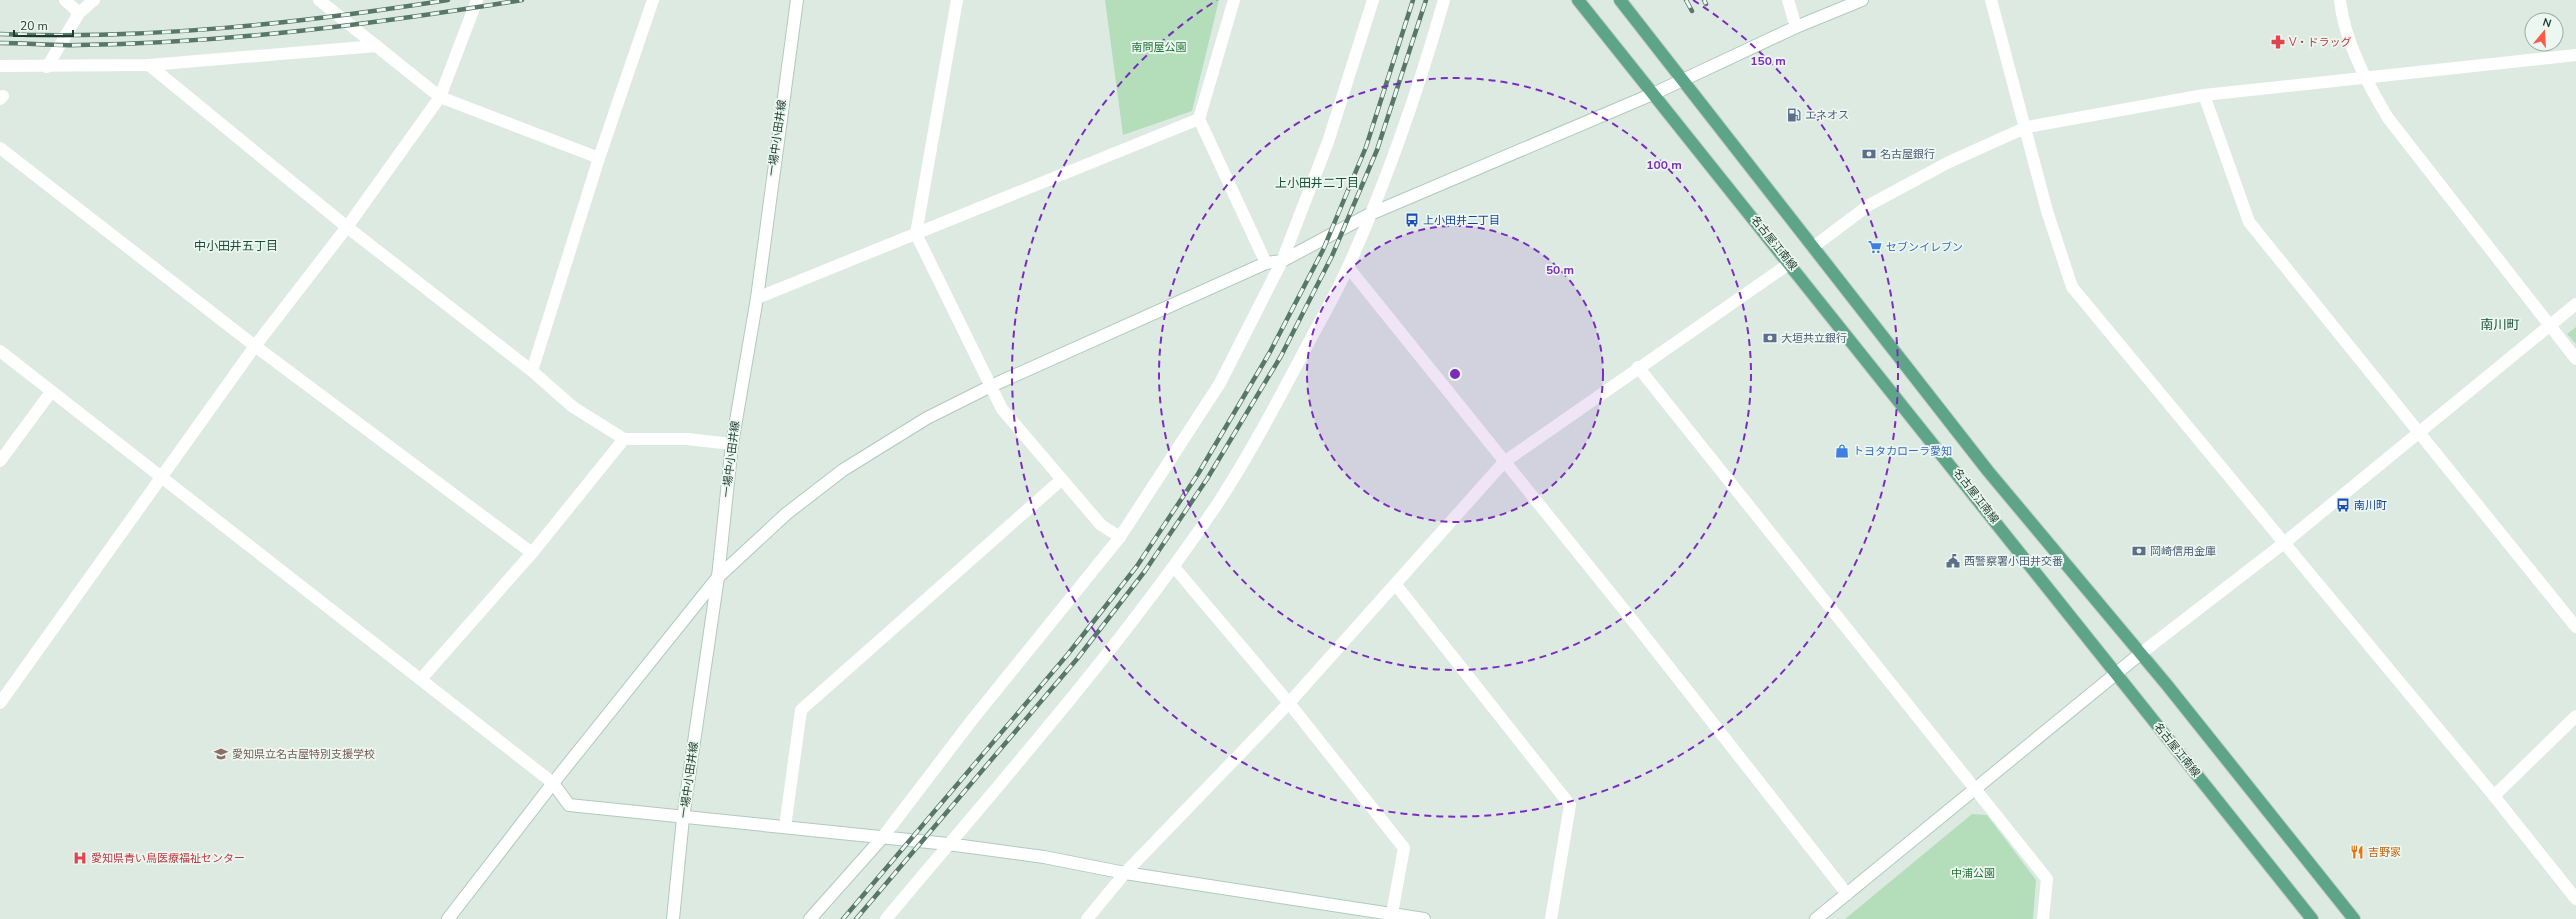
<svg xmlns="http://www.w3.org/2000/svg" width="2576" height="919" viewBox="0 0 2576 919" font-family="'Nunito Sans','Noto Sans JP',sans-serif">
<rect width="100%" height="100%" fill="#ddeae2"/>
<!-- green -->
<g fill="#b3deb9">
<path d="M1105 0H1219L1192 111 1123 135Z"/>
<path d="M2576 327V344L2567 334Z"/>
<path d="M1972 814 1987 815 2036 880 2033 919H1845Z"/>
</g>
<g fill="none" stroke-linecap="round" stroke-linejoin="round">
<!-- secondary casing -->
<g stroke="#afcbbd" stroke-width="14">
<g id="secondary">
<path d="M553 783 569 805 948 844 1044 857 1125 873 1424 919"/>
<path d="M448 919 553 783 718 577 786 514 843 470 927 418 991 386 1266 263 1282 261 1368 215 1655 93 1796 27 1862 0"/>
<path d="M673 919 683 818 718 577 732 444 757 298 797 0"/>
<path d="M810 919 882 838"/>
<path d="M1816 919 2140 654"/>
</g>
</g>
<!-- primary casing -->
<g stroke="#c0c8c5" stroke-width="14">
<g id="primary">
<path d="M1578 0 2312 919"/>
<path d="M1620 0 1988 471 2167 685 2354 919"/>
</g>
</g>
<!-- street -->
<g stroke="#fff" stroke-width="12">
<path d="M65 0 79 13"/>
<path d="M319 0 440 97 599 158"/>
<path d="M957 0 916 234 1002 409 1101 525 1120 537"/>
<path d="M1234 0 1199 119 1266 263"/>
<path d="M1788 0 1796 27"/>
<path d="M1991 0 2047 211 2072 287 2494 796 2576 899"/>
<path d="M2340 0C2344 40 2367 83 2388 118L2576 359"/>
<path d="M149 65 347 227 532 371 573 407 624 439"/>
<path d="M0 66 149 65 377 46"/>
<path d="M47 67 79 13 94 0"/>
<path d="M2204 95 2249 222 2576 627"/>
<path d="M0 99 3 96"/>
<path d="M0 148 255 346 532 553"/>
<path d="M1813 247 1869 205 1949 162 2027 127 2204 95 2576 55"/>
<path d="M1348 267 1625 611 1847 894"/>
<path d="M757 298 1199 119"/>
<path d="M0 351 553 783"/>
<path d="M1638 367 2047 879 2043 919"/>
<path d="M532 371 599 158 653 0"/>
<path d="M0 461 51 392"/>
<path d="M1174 567 1289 703 1404 848 1391 919"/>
<path d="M1396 585 1570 805 1551 919"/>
<path d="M2140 654 2284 543 2576 304"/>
<path d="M421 679 532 553 624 439H687L732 444"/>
<path d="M0 703 255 346 347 227 440 97 477 0"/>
<path d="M2494 796 2576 716"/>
<path d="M785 827 801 710 1061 480"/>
<path d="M882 838 972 720 1120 537 1220 383 1282 261 1328 142 1373 0"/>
<path d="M886 919C999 784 1117 652 1216 506 1247 459 1274 408 1300 359 1316 328 1334 298 1348 267 1387 181 1418 91 1444 0"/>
<path d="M1087 919 1125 873 1289 703 1504 462 1790 263"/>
</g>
<!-- secondary -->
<use href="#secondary" stroke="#fff" stroke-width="12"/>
<!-- primary -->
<use href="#primary" stroke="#5da488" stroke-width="12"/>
<!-- rail casing -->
<g stroke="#57776a" stroke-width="4.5">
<g id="rail">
<path d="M1686 0 1692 11"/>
<path d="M1704 0 1706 4"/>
<path d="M0 34C149 40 301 23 448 0"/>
<path d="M0 43C26 43 53 46 79 45 227 43 375 24 522 0"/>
<path d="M843 919 1068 654 1137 566 1198 474 1270 352 1323 250 1366 147 1413 0"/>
<path d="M856 919 1077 659 1145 571 1207 479 1281 356 1332 256 1377 150 1426 0"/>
</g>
</g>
<!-- rail -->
<use href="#rail" stroke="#edf7f1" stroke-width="3" stroke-dasharray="9" stroke-linecap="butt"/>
</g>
<!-- distance rings -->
<circle cx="1455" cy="374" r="148" fill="#7b2cbf" fill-opacity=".12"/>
<g fill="none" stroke="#7b2cbf" stroke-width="2" stroke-dasharray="7 5">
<circle cx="1455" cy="374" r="148"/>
<circle cx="1455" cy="374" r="296"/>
<path d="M1693 0A443 443 0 1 1 1217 0"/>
</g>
<!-- icons -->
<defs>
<g id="pharmacy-bare" transform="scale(1.08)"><path d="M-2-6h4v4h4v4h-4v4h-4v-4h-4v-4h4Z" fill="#e0444e" stroke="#edf7f1" stroke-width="2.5" paint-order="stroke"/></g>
<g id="fuel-bare" transform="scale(1.08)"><path d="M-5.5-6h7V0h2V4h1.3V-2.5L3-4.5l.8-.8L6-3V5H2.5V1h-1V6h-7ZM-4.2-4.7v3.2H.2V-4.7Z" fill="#5c6f8a" stroke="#edf7f1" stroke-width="2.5" paint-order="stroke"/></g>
<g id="bank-bare" transform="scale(1.08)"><path d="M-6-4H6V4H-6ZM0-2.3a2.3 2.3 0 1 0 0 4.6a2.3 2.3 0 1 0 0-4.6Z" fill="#5c6f8a" stroke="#edf7f1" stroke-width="2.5" paint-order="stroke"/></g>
<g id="bus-bare" transform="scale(1.08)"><path d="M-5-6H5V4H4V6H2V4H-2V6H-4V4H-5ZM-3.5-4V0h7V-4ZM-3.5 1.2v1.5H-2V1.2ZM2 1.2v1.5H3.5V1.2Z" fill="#1a4fb4" stroke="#edf7f1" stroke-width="2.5" paint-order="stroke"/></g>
<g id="supermarket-bare" transform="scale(1.08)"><path d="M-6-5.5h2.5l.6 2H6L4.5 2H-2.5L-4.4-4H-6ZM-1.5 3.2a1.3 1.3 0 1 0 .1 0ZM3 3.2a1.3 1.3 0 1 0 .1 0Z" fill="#3f7fe0" stroke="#edf7f1" stroke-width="2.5" paint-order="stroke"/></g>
<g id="shop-bare" transform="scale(1.08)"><path d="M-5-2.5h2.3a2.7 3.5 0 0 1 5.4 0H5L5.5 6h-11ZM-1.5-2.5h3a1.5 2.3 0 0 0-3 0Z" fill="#3f7fe0" stroke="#edf7f1" stroke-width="2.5" paint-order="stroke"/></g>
<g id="civic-bare" transform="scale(1.08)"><path d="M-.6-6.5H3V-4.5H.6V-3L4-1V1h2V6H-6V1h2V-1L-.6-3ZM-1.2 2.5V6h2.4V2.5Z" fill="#5c6f8a" stroke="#edf7f1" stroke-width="2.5" paint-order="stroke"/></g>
<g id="school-bare" transform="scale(1.08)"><path d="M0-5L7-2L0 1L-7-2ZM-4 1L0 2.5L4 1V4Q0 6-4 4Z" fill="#8d6e63" stroke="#edf7f1" stroke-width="2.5" paint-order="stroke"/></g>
<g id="restaurant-bare" transform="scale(1.08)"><path d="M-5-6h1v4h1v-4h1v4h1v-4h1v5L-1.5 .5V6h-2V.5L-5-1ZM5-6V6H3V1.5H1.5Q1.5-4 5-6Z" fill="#e8710a" stroke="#edf7f1" stroke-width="2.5" paint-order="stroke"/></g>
<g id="hospital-bare" transform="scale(1.08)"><path d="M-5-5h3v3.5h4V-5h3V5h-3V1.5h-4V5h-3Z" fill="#e0444e" stroke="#edf7f1" stroke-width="2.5" paint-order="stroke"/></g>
</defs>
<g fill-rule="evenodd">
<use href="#pharmacy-bare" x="2278" y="42"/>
<use href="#fuel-bare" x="1794" y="115"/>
<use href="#bank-bare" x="1869" y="154"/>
<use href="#bus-bare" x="1412" y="220"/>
<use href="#supermarket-bare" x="1875" y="247"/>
<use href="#bank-bare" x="1770" y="338"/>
<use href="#shop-bare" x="1842" y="451"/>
<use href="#bus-bare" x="2343" y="505"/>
<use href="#bank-bare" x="2139" y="551"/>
<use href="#civic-bare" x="1953" y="561"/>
<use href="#school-bare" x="221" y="754"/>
<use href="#restaurant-bare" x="2357" y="852"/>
<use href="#hospital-bare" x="80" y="858"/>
</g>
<g text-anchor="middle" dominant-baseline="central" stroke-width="3.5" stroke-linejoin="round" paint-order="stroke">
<!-- health labels -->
<g font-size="11" fill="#be3a42" stroke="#edf7f1" text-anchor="start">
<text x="2289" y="42">V・ドラッグ</text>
<text x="91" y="858">愛知県青い鳥医療福祉センター</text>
</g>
<!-- park labels -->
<g font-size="11" fill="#257438" stroke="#edf7f1">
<text x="1159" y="47">南問屋公園</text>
<text x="1973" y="873">中浦公園</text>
</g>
<!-- service labels -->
<g font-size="11" fill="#4e5e75" stroke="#edf7f1" text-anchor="start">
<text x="1805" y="115">エネオス</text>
<text x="1880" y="154">名古屋銀行</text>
<text x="1781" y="338">大垣共立銀行</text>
<text x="2150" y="551">岡崎信用金庫</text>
<text x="1964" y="561">西警察署小田井交番</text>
</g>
<!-- street labels -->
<g font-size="11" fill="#1d3b2f" stroke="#edf7f1">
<text transform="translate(777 138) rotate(-82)">一場中小田井線</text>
<text transform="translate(1774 243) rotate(51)">名古屋江南線</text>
<text transform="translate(731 459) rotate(-83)">一場中小田井線</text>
<text transform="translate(1976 496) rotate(52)">名古屋江南線</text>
<text transform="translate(2177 750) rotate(51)">名古屋江南線</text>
<text transform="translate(689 780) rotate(-82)">一場中小田井線</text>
</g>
<!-- transit labels -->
<g font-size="11" fill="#164399" stroke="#edf7f1" text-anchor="start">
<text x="1423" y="220">上小田井二丁目</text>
<text x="2354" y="505">南川町</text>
</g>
<!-- shop labels -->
<g font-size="11" fill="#366cbe" stroke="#edf7f1" text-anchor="start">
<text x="1886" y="247">セブンイレブン</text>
<text x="1853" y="451">トヨタカローラ愛知</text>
</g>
<!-- education labels -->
<g font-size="11" fill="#785e54" stroke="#edf7f1" text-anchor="start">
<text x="232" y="754">愛知県立名古屋特別支援学校</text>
</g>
<!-- food labels -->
<g font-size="11" fill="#c56008" stroke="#edf7f1" text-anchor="start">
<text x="2368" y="852">吉野家</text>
</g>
<!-- neighbourhood labels -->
<g font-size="12" fill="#184e39" stroke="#edf7f1">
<text x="1317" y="183">上小田井二丁目</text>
<text x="236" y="246">中小田井五丁目</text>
</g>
<!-- quarter labels -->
<g font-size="13" fill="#184e39" stroke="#edf7f1">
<text x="2500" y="325">南川町</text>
</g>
</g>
<circle cx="1455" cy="374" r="6" fill="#7b2cbf" stroke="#edf7f1" stroke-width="2"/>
<g font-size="12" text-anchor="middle" font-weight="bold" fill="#7b2cbf" stroke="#edf7f1" stroke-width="3.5" stroke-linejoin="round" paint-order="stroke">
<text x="1768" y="65">150 m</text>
<text x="1664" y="169">100 m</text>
<text x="1560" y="274">50 m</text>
</g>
<!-- north arrow -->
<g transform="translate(2544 32) rotate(18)"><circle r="19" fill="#edf7f1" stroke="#9aaca3"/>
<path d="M0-3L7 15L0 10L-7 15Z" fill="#fd5b48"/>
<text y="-6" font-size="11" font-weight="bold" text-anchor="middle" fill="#1d3b2f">N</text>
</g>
<!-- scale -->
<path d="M14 30v6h59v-6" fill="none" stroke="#1d3b2f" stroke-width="2"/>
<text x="20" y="30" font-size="12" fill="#1d3b2f" stroke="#edf7f1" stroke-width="3" paint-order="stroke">20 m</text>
</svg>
